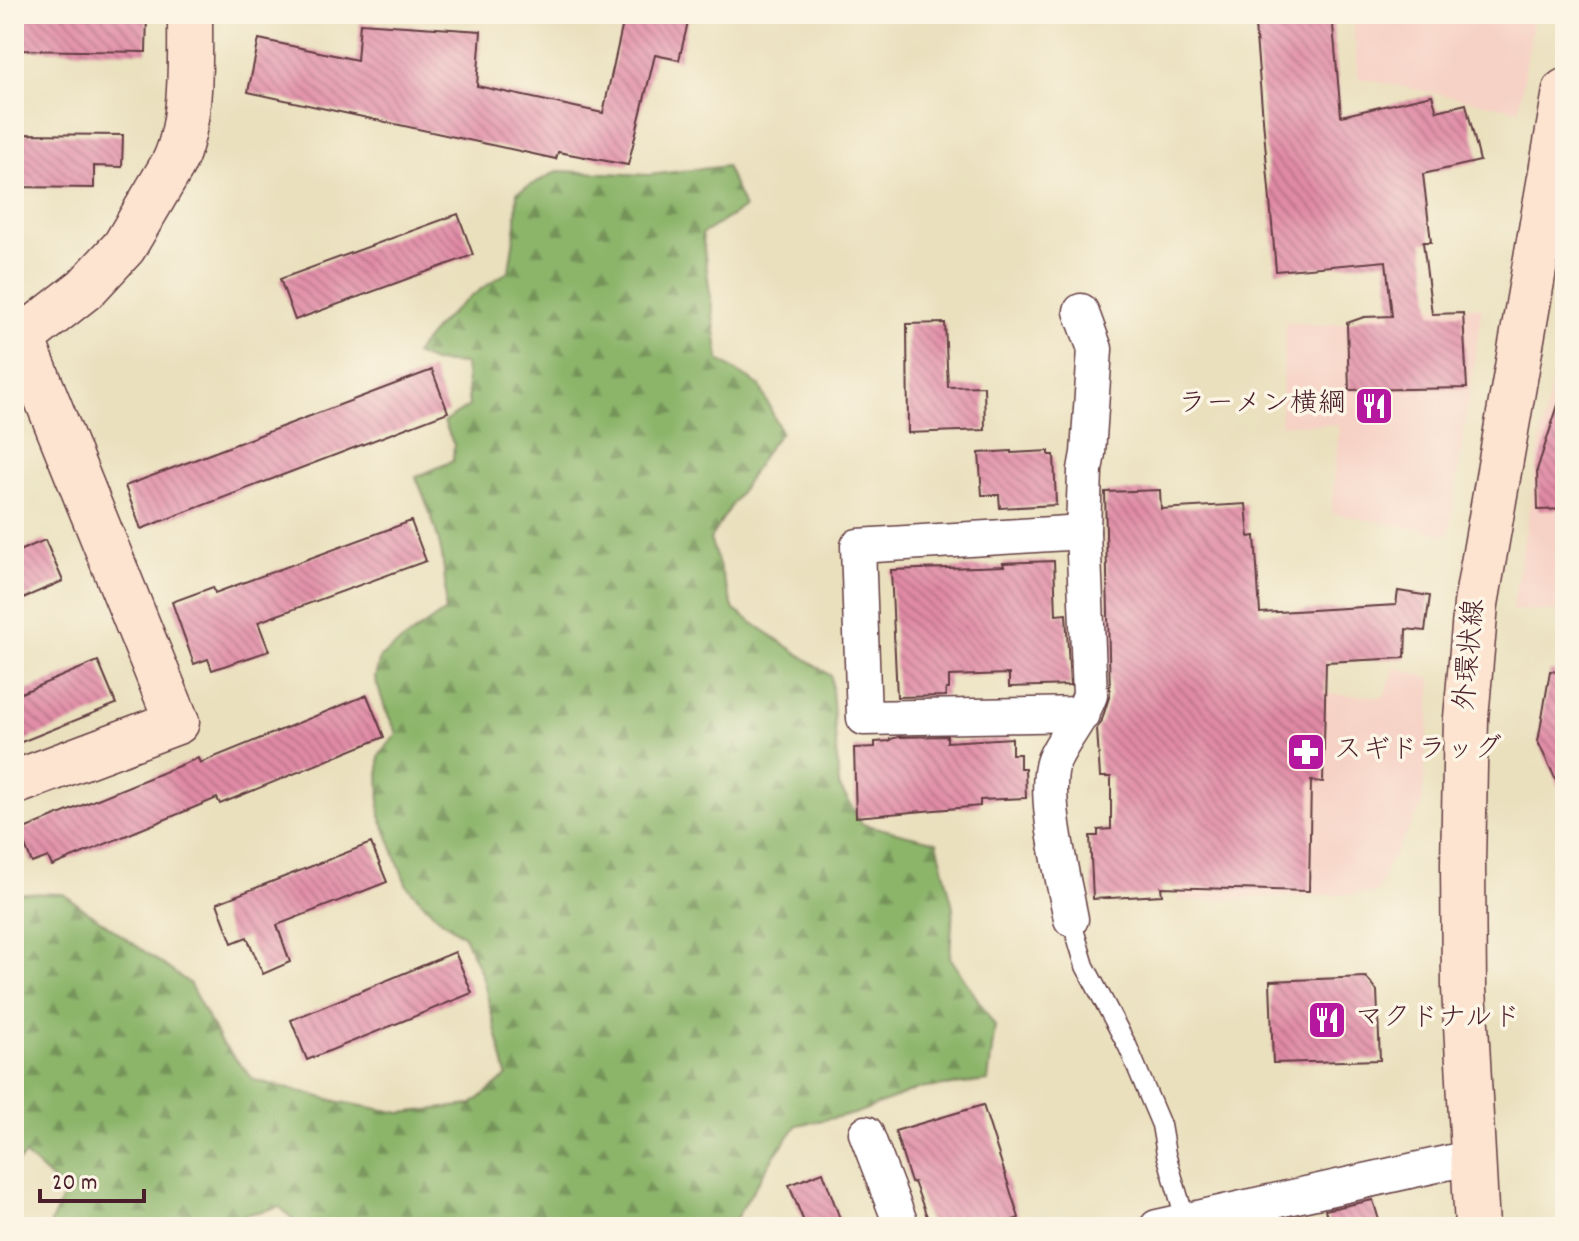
<svg xmlns="http://www.w3.org/2000/svg" width="1579" height="1241" viewBox="0 0 1579 1241" font-family="Dekko,'Klee One',sans-serif">
<defs>
<pattern id="forest-firs" width="22" height="20" patternUnits="userSpaceOnUse" patternTransform="scale(2)"><rect width="22" height="20" fill="#8cb56b"/><path d="M5 1l3.5 6h-7zM16 11l3.5 6h-7z" fill="#749358"/></pattern>
<pattern id="building-back-hatch" width="6" height="6" patternUnits="userSpaceOnUse" patternTransform="scale(2)"><rect width="6" height="6" fill="#e08aa6"/><path d="M-1 5l2 2M0 0l6 6M5-1l2 2" fill="none" stroke="#b87087"/></pattern>
</defs>
<rect width="100%" height="100%" fill="#fcf5e5"/>
<filter id="ink" filterUnits="userSpaceOnUse"><feTurbulence type="fractalNoise" baseFrequency=".0125" numOctaves="2"/><feDisplacementMap in="SourceGraphic" scale="16" xChannelSelector="R" yChannelSelector="G"/><feConvolveMatrix kernelMatrix="1 2 1 2 8 2 1 2 1" color-interpolation-filters="sRGB"/></filter>
<filter id="wash" filterUnits="userSpaceOnUse"><feTurbulence type="fractalNoise" baseFrequency=".006" numOctaves="4" result="noise"/><feDisplacementMap in="SourceGraphic" scale="32" xChannelSelector="R" yChannelSelector="G"/><feGaussianBlur stdDeviation="1.8" result="paint"/><feColorMatrix in="noise" values="0 0 0 0 0 0 0 0 0 0 0 0 0 0 0 0 0 1.4 0 .05"/><feComposite in="paint" operator="in"/></filter>
<g filter="url(#wash)">
<rect width="100%" height="100%" fill="#eae0be"/>
<!-- built -->
<g fill="#f6d1c5">
<path d="M1352 14H1534L1519 110 1358 78Z"/>
<path d="M1482 307 1449 535 1331 513 1339 425 1280 424 1286 321 1318 325 1347 323 1385 308Z"/>
<path d="M1565 313V612L1512 610 1545 415Z"/>
<path d="M1396 667 1432 679 1422 806 1386 868 1377 893 1178 901 1189 697 1223 687 1383 697Z"/>
</g>
<!-- forest -->
<path fill="url(#forest-firs)" stroke="#6b6a4b" stroke-width="2" d="M726 166 744 208 702 234 719 360 760 386 781 432 770 445 710 539 734 610 831 676 839 786 862 824 937 842 953 907 950 957 995 1026 988 1081 918 1089 854 1114 797 1125 772 1159 735 1220 723 1227H301L280 1207 244 1215 236 1227H49L65 1192 25 1155 14 1166V893L63 894 189 983 220 1041 254 1080 340 1102 401 1113 471 1105 507 1076 482 975 464 936 436 916 407 886 380 815 379 756 397 733 386 711 375 678 380 657 445 611C448 560 436 524 416 477L453 461 454 445 444 422 469 406 465 364 433 362 415 354C442 316 470 295 509 271L516 224 517 192 558 171 649 175Z"/>
<g id="blocks">
<!-- building -->
<g fill="url(#building-back-hatch)">
<path d="M14 14H147L146 52 14 50Z"/>
<path d="M625 14H690L679 60 655 55 628 165 558 152 556 159 248 92 259 39 357 60 360 23 481 31 477 86 603 113Z"/>
<path d="M1254 14H1332L1341 116 1432 95 1437 111 1466 104 1480 161 1423 174 1431 242H1423L1432 314 1463 313 1467 388 1349 390 1347 323 1364 317 1392 316 1386 261 1276 271Z"/>
<path d="M14 134 123 135 122 167 94 166V188L14 187Z"/>
<path d="M458 214 473 255 295 320 280 279Z"/>
<path d="M945 323 948 387 984 386 985 430 908 433 907 324Z"/>
<path d="M432 370 448 412 141 529 125 486Z"/>
<path d="M1559 402 1565 403V509L1538 510 1537 470Z"/>
<path d="M1011 451V453L1049 451V455H1054L1056 505 1000 508 999 495H982L979 453Z"/>
<path d="M1160 490 1161 509 1246 504 1249 537 1255 536 1260 613 1396 605 1398 591 1430 596 1425 631 1406 629 1405 658 1326 662 1323 782 1311 781 1309 891 1161 887 1162 895 1093 899 1090 836H1098V830L1111 829V777H1100L1097 728 1101 723 1110 694 1105 492Z"/>
<path d="M411 521 426 561 258 622 269 651 212 670 208 659 194 664 172 602 213 587 215 593Z"/>
<path d="M45 540 63 581 14 602V553Z"/>
<path d="M1054 561 1056 615 1066 614 1070 685 1009 687V674L949 676V689H946V696L897 697 891 570 1004 566 1003 563Z"/>
<path d="M98 661 116 704 14 745V696Z"/>
<path d="M1550 671 1565 673V799L1538 742Z"/>
<path d="M367 695 384 737 220 804 217 798 52 866 48 857 32 863 19 831 198 758 200 763Z"/>
<path d="M947 736V742L1012 738V754H1020V768H1025L1026 798 980 800V806L856 817 854 748 875 747V742L890 741V739L899 737Z"/>
<path d="M371 843 387 882 277 925 290 962 263 974 247 937 232 943 217 903Z"/>
<path d="M455 952 472 993 307 1060 291 1020Z"/>
<path d="M1366 977 1377 991 1380 1060 1273 1063 1270 981Z"/>
<path d="M983 1105 1019 1218 996 1227H931L914 1182 911 1183 895 1131Z"/>
<path d="M823 1172 843 1227H806L789 1185Z"/>
<path d="M1373 1200 1381 1227H1330L1325 1210Z"/>
</g>
</g>
</g>
<g filter="url(#ink)">
<use href="#blocks" fill-opacity="0" stroke="#623c41" stroke-width="2"/>
<g fill="none" stroke-linecap="round" stroke-linejoin="round">
<!-- lane casing -->
<g stroke="#623c41" stroke-width="21">
<path id="lane" d="M1071 919 1085 966 1128 1047 1161 1125 1166 1154 1187 1225"/>
</g>
<!-- street casing -->
<g stroke="#623c41" stroke-width="37">
<g id="street">
<path d="M1083 714 864 718 858 546 1083 532"/>
<path d="M1071 919C1064 881 1041 793 1054 760 1064 737 1082 719 1090 695L1083 532 1085 470 1088 453 1095 349 1081 311"/>
<path d="M866 1133 902 1227"/>
<path d="M1157 1227 1473 1157"/>
</g>
</g>
<!-- secondary casing -->
<g stroke="#623c41" stroke-width="47">
<g id="secondary">
<path d="M14 341 22 338 86 288 124 247 173 164C193 124 190 58 190 14"/>
<path d="M14 783 177 722 22 338"/>
<path d="M1477 1227 1464 988 1463 864 1466 718 1476 604 1565 91"/>
</g>
</g>
<!-- lane -->
<use href="#lane" stroke="#fff" stroke-width="18"/>
<!-- street -->
<use href="#street" stroke="#fff" stroke-width="34"/>
<!-- secondary -->
<use href="#secondary" stroke="#fde4d1" stroke-width="44"/>
</g>
</g>
<!-- icons -->
<defs>
<g id="restaurant-square" transform="scale(2)"><rect x="-9" y="-9" width="18" height="18" rx="4" fill="#b5179e" stroke="#fcf5e5"/><path d="M-5-6h1v4h1v-4h1v4h1v-4h1v5L-1.5 .5V6h-2V.5L-5-1ZM5-6V6H3V1.5H1.5Q1.5-4 5-6Z" fill="#fff"/></g>
<g id="pharmacy-square" transform="scale(2)"><rect x="-9" y="-9" width="18" height="18" rx="4" fill="#b5179e" stroke="#fcf5e5"/><path d="M-2-6h4v4h4v4h-4v4h-4v-4h-4v-4h4Z" fill="#fff"/></g>
</defs>
<g fill-rule="evenodd">
<use href="#restaurant-square" x="1374" y="406"/>
<use href="#pharmacy-square" x="1306" y="752"/>
<use href="#restaurant-square" x="1327" y="1020"/>
</g>
<g text-anchor="middle" dominant-baseline="central" stroke-width="7" stroke-linejoin="round" paint-order="stroke">
<!-- poi labels -->
<g font-size="28" fill="#4a1f2b" stroke="#fcf5e5" text-anchor="start">
<text x="1346" y="406" text-anchor="end">ラーメン横綱</text>
<text x="1334" y="752">スギドラッグ</text>
<text x="1355" y="1020">マクドナルド</text>
</g>
<!-- street labels -->
<g font-size="28" fill="#4a1f2b" stroke="#fcf5e5">
<text transform="translate(1472 655) rotate(-85)">外環状線</text>
</g>
</g>
<!-- margin -->
<rect width="1579" height="1241" fill="none" stroke="#fcf5e5" stroke-width="48"/>
<!-- scale -->
<path d="M40 1189v12h104v-12" fill="none" stroke="#4a1f2b" stroke-width="4"/>
<text x="52" y="1189" font-size="24" fill="#4a1f2b" stroke="#fcf5e5" stroke-width="6" paint-order="stroke">20 m</text>
</svg>
